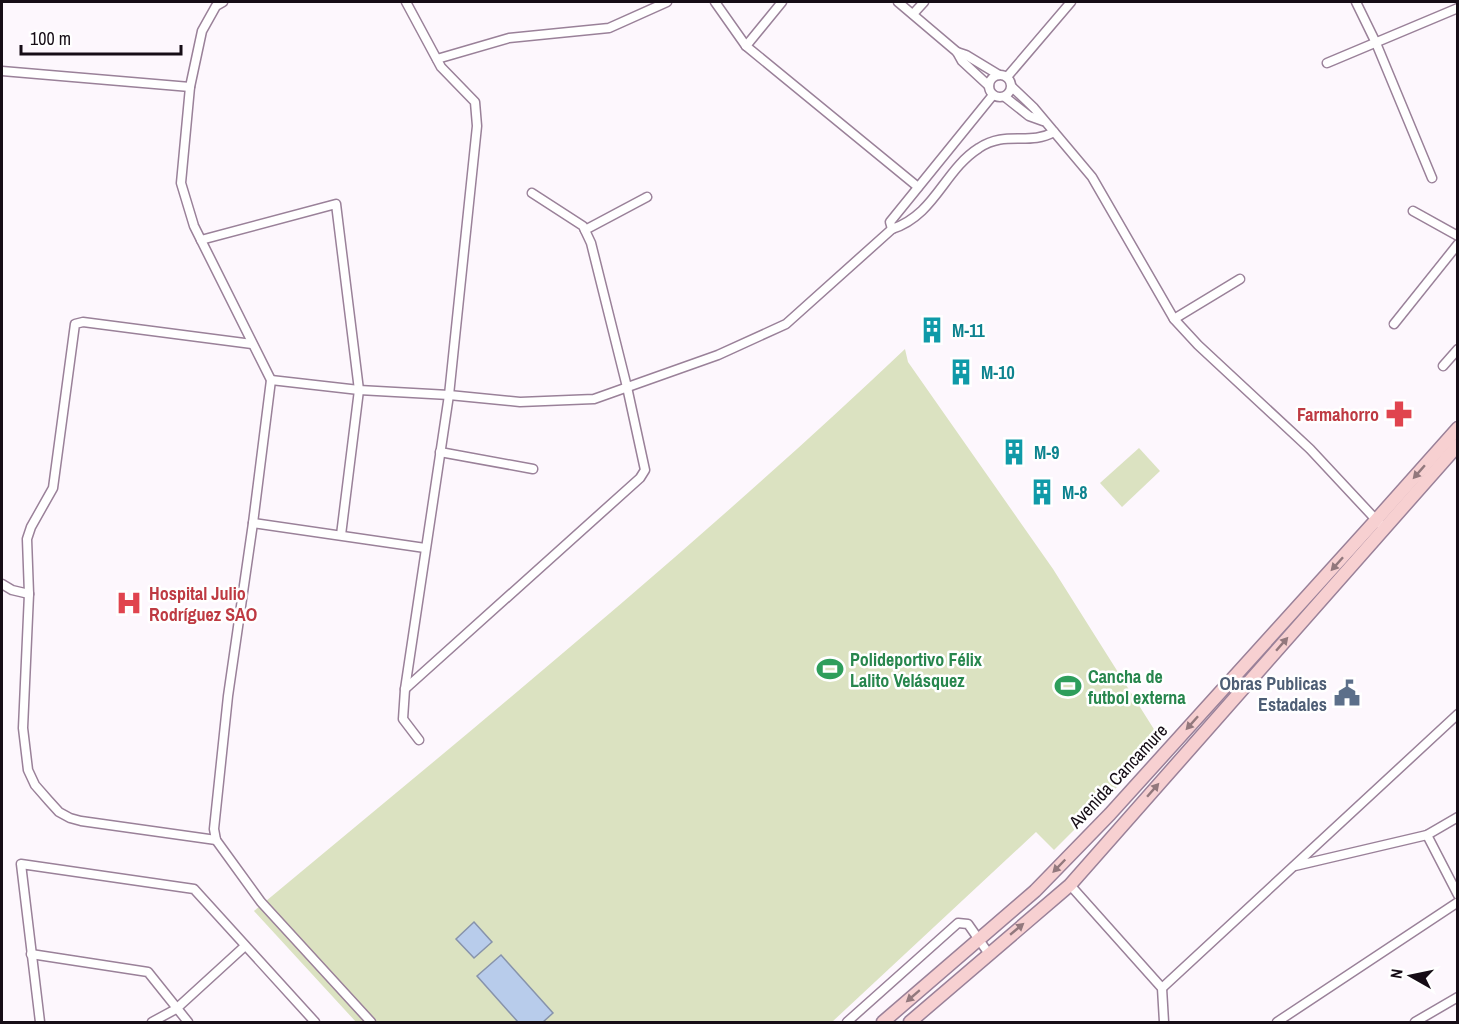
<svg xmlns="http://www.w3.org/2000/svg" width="1459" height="1024" viewBox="0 0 1459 1024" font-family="'Archivo Narrow',sans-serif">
<rect width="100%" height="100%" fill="#fdf7fd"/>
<!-- green -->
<g fill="#dbe2c1">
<path d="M905 349 908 362 1053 569 1162 742 1054 850 1036 832 832 1022H356L254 911C474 728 697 546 905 349Z"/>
<path d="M1139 448 1160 471 1122 507 1100 483Z"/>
</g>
<!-- water -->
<g fill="#b8cceb" stroke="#8793ab" stroke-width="1.5">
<path d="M474 922 492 942 474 958 456 939Z"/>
<path d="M501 955 553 1013 543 1022H518L477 976Z"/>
</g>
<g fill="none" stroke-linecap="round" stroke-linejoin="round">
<!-- street casing -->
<g stroke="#9a8199" stroke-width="11">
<g id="street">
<path d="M223 2 216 6 202 31 190 87 181 183 194 226 271 380 253 523 228 696 214 829 216 840 261 902 371 1022"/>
<path d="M406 2 441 67 475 102 477 126 449 395 405 689 403 719 419 740"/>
<path d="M715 2 746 46 918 187"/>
<path d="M898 2 957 52 962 61 989 86"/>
<path d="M1356 2 1376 43 1432 178"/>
<path d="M913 14 924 2"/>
<path d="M746 46 782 2"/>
<path d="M957 52 966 55 999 75"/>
<path d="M437 59 509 38 609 28 667 2"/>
<path d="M1327 63 1458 8"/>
<path d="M2 71 190 87"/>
<circle cx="1000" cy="86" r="11"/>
<path d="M1007 77 1071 2"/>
<path d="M1012 87 1034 108 1092 177 1174 319 1198 345 1310 449 1380 524"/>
<path d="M1005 97 1029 116 1043 121"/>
<path d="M1413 211 1458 236"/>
<path d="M892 229 890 222 993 95"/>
<path d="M585 230 647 197"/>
<path d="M201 240 336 204 359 390 341 535"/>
<path d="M1174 319 1240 279"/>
<path d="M1394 324 1458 244"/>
<path d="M1443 366 1458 349"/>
<path d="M271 380 359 390 449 395 520 402 594 399 718 355 786 324 892 229C935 215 944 170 979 148 1006 130 1029 146 1054 132"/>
<path d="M440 452 533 469"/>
<path d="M253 523 425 548"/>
<path d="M2 584 12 590 29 594"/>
<path d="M405 689 640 478 645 470 627 387 591 243 583 226 532 193"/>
<path d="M1427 835 1458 895"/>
<path d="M216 840 81 821 70 818 59 812 49 801 35 785 28 770 23 728 29 594 27 539 31 527 53 488 75 324 83 322 252 344"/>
<path d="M1295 866 1427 835 1458 817"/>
<path d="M1070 885 1162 988 1164 1022"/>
<path d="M31 954 148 972 188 1022"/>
<path d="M1162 988 1458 714"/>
<path d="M40 1022 21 864 194 889 315 1022"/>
<path d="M152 1022 176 1009 245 946"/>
<path d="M847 1022 958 923 968 924 989 954"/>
<path d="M1277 1022 1458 902"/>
<path d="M1415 1022 1458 997"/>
</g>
</g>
<!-- secondary casing -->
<g stroke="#9a8199" stroke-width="15">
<g id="secondary">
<path d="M883 1022 1035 891 1110 814 1376 520 1458 428"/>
<path d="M910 1022 1070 885 1458 445"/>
</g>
</g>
<!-- street -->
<use href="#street" stroke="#fff" stroke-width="8"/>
<!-- secondary -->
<use href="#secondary" stroke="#f7d0d1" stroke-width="12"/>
</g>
<!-- one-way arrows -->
<defs><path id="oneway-solid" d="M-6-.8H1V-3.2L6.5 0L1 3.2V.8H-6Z" transform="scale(1.5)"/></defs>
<g fill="#92787d">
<use href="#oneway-solid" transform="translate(1419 472) rotate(131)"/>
<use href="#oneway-solid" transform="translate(1337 564) rotate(132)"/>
<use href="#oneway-solid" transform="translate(1282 644) rotate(-49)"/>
<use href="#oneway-solid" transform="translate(1192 723) rotate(132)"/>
<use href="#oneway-solid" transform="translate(1153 790) rotate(-49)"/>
<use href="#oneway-solid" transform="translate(1059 866) rotate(134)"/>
<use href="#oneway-solid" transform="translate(1017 929) rotate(-40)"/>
<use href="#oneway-solid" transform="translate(913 996) rotate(139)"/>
</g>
<!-- icons -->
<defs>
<g id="building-bare" transform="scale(2.07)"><path d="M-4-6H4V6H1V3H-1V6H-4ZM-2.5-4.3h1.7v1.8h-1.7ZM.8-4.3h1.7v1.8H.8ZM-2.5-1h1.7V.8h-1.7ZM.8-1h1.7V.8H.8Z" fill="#0f9aa8" stroke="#fff" stroke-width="2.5" paint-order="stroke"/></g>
<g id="pharmacy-bare" transform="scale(2.07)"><path d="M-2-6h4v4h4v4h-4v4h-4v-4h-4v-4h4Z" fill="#e0444e" stroke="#fff" stroke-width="2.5" paint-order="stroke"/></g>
<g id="hospital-bare" transform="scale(2.07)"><path d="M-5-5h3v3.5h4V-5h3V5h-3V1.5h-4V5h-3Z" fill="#e0444e" stroke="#fff" stroke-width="2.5" paint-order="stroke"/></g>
<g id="stadium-bare" transform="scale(2.07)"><path d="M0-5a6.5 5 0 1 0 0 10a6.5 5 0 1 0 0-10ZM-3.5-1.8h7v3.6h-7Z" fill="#2e9e5b" stroke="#fff" stroke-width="2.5" paint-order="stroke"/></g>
<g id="civic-bare" transform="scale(2.07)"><path d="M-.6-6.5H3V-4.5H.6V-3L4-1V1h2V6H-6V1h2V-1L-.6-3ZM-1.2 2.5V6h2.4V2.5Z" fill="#5c6f8a" stroke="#fff" stroke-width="2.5" paint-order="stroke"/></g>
</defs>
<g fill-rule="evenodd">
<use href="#building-bare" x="932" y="330"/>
<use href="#building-bare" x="961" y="372"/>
<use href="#pharmacy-bare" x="1399" y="414"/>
<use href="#building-bare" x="1014" y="452"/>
<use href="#building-bare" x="1042" y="492"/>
<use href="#hospital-bare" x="129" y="603"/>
<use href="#stadium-bare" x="830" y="669"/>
<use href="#stadium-bare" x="1068" y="686"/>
<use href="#civic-bare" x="1347" y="693"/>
</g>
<g text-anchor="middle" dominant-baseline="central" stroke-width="5" stroke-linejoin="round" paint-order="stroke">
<!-- culture labels -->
<g font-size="18" font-weight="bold" fill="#0d838f" stroke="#fff" text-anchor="start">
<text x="952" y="330">M-11</text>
<text x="981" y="372">M-10</text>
<text x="1034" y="452">M-9</text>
<text x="1062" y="492">M-8</text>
</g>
<!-- health labels -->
<g font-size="18" font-weight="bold" fill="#be3a42" stroke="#fff" text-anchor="end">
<text x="1379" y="414">Farmahorro</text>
<text x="149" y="593" text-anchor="start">Hospital Julio<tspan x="149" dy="21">Rodríguez SAO</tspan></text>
</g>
<!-- leisure labels -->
<g font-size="18" font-weight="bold" fill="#27864d" stroke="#fff" text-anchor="start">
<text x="850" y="659">Polideportivo Félix<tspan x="850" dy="21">Lalito Velásquez</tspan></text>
<text x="1088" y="676">Cancha de<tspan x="1088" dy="21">futbol externa</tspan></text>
</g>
<!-- service labels -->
<g font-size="18" font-weight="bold" fill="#4e5e75" stroke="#fff" text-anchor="end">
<text x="1327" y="683">Obras Publicas<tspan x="1327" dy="21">Estadales</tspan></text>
</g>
<!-- street labels -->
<g font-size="18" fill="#160d16" stroke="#fff">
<text transform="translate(1118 776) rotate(-47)">Avenida Cancamure</text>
</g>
</g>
<!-- border -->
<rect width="1459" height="1024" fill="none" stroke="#160d16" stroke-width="6"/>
<!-- north arrow -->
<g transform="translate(1411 976) rotate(279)" stroke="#ffffff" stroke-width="4.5" paint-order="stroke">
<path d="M0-4.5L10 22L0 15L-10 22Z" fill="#160d16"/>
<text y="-9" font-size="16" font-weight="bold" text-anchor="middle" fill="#160d16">N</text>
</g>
<!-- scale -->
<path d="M21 45v9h160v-9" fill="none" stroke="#160d16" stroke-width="3"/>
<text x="30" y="45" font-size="18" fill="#160d16" stroke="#ffffff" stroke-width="4.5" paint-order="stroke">100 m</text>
</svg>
